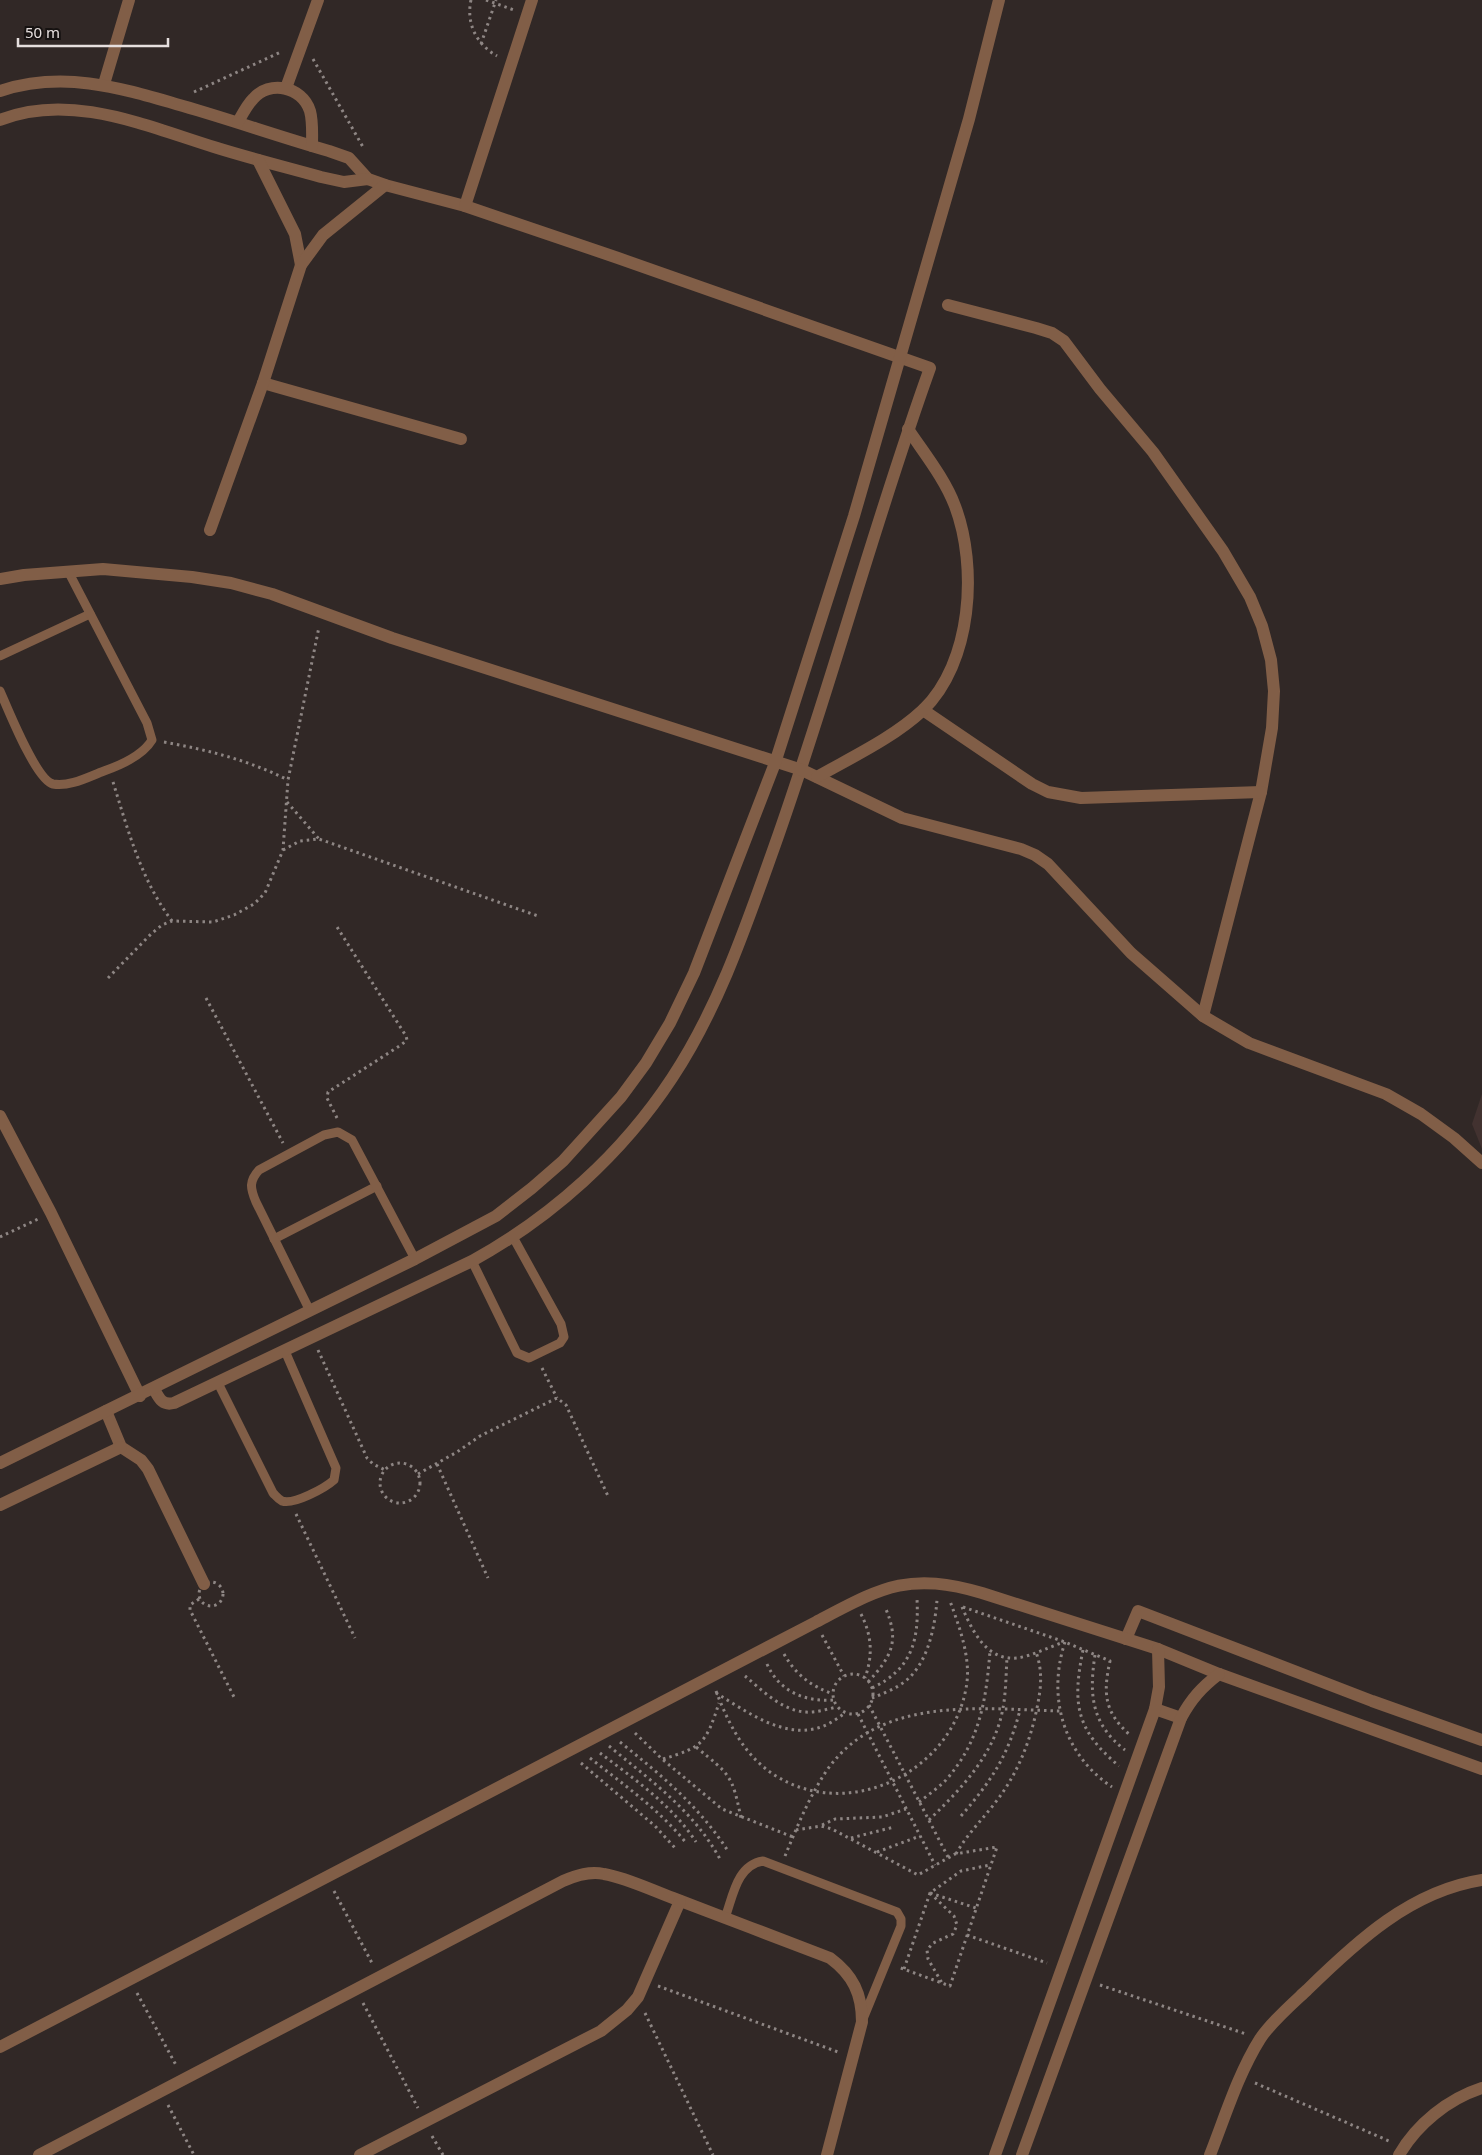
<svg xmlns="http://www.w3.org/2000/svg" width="1482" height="2155" viewBox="0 0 1482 2155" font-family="'Noto Sans',sans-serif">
<rect width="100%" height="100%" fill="#312826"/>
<!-- built -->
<path fill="#423230" d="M1482 1094V1149L1472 1124Z"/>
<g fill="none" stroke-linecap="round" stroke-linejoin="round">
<!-- path -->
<g stroke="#8e8684" stroke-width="3" stroke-dasharray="2.5 4" stroke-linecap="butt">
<path d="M471 0C466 23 476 44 497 56"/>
<path d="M486 0 514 10"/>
<path d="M481 44 496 0"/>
<path d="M313 59 363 147"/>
<path d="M194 92 281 52"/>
<path d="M164 742C208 750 248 760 288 780"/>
<path d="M113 782C128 830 141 880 172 921"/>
<path d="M287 802 319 839"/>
<path d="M283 850 300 841 319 839 538 916"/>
<path d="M108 978 151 934 162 925 172 921 213 922 234 915 254 904 265 893 283 850 288 780 319 627"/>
<path d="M206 998 283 1143"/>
<path d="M337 1118 327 1098 328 1092 401 1045 407 1040 406 1036 337 927"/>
<path d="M0 1237 38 1219"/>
<path d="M318 1350 367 1458 373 1464 385 1470"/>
<path d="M542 1368 557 1398"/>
<circle cx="400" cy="1483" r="20"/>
<path d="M437 1464 488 1578"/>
<path d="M418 1474 457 1452 480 1436 557 1398 566 1405 608 1496"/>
<path d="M296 1514 355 1638"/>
<circle cx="211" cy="1594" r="12"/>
<path d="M199 1599 190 1605V1610L234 1697"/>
<path d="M962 1607C972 1630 986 1661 1017 1658 1032 1656 1049 1647 1064 1642"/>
<path d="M963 1607 1065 1642 1110 1661C1103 1693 1104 1712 1130 1735"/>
<path d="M861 1614C872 1636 873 1655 865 1678"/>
<path d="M822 1635 844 1676"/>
<path d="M1065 1642C1047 1697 1063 1754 1112 1787"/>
<path d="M1083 1650C1072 1704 1076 1730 1119 1766"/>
<path d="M784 1654C796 1675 811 1686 833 1694"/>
<path d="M1095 1655C1089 1694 1091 1724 1125 1750"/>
<path d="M767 1664C779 1691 804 1702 833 1700"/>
<circle cx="853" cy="1694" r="20"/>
<path d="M745 1676C762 1690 782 1711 806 1712 816 1713 827 1709 837 1707"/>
<path d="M868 1682C892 1656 900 1641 885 1607"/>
<path d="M872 1688C912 1669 919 1641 917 1599"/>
<path d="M716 1691C729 1725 745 1757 776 1776 852 1823 956 1769 967 1682 970 1655 959 1626 950 1601"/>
<path d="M716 1693C746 1711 784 1740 821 1727 830 1724 838 1718 845 1713"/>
<path d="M872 1698C885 1693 900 1687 910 1677 929 1658 935 1625 937 1600"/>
<path d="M869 1705 948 1857"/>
<path d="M858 1714 935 1865"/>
<path d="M635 1733 662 1759 722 1809 793 1837"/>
<path d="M620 1742C662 1776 698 1805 728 1851"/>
<path d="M609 1746C651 1781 693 1810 720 1859"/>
<path d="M696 1747C730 1775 732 1774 741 1818"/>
<path d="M600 1753C633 1778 673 1806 696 1842"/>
<path d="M590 1758C624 1785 660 1810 687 1844"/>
<path d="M663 1759C703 1747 706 1743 719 1703"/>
<path d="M581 1763 655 1826 676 1849"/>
<path d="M919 1802C928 1795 938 1788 946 1780 980 1741 986 1701 990 1651"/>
<path d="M961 1816C992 1780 1008 1756 1020 1710"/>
<path d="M929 1820C961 1789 995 1754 1003 1708 1006 1692 1006 1674 1007 1657"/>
<path d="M822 1825 835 1819 882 1817 906 1809"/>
<path d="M796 1830 821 1826 832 1829 918 1875 955 1854 997 1847 950 1986 898 1967"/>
<path d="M851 1838 894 1827"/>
<path d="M877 1852 920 1836"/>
<path d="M956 1854C967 1834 984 1818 998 1799 1018 1772 1030 1742 1037 1708 1041 1688 1043 1672 1036 1652"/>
<path d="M785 1856C797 1827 809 1797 827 1770 880 1695 980 1709 1060 1711"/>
<path d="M334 1891 372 1963"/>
<path d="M930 1893 954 1916 957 1925 953 1934 933 1943 927 1950 928 1959 942 1983"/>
<path d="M930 1893 976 1908"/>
<path d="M967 1935 1047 1963"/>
<path d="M904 1969 930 1893 961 1871 990 1865"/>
<path d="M1100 1985 1246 2034"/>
<path d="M658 1986 838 2052"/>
<path d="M137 1993 177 2067"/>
<path d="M363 2003 418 2108"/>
<path d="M645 2013 713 2155"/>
<path d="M1255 2083 1389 2141"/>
<path d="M168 2105 194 2155"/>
<path d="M432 2136 443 2155"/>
</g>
<!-- lane -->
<g stroke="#815e47" stroke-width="9">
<path d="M0 656 90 614"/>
<path d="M0 691C8 709 36 780 53 784 70 787 88 777 104 771 121 765 143 755 152 740L147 723 68 571"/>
<path d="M274 1239 377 1186"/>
<path d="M472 1261 517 1353 529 1358 560 1343 564 1337 561 1324 513 1237"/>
<path d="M310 1311 256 1202C250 1188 249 1181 259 1170L324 1135 338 1132 352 1140 415 1259"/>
<path d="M218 1383 273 1493C276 1496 278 1499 282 1501 294 1505 325 1488 334 1480L336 1468 285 1351"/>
<path d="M725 1918C733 1896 737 1865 763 1861L897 1912 901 1919V1926L863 2019"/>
</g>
<!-- street -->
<g stroke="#815e47" stroke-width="12">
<path d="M104 84 129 0"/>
<path d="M286 88 318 0"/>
<path d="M0 91C64 70 121 88 183 106 232 120 280 137 329 151L349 158 368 179 385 185 465 206 618 258 930 368C872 529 829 695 771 856 744 932 717 1010 672 1078 622 1154 552 1217 472 1261L174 1403C162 1406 159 1398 154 1389"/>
<path d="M0 120C70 92 146 126 214 147 249 158 285 167 321 177L344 182 368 179"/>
<path d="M238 122C242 115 247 105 253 99 269 80 302 86 310 111 313 122 312 135 312 146"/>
<path d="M258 160 295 234 301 265"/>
<path d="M465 206 532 0"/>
<path d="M948 305 1036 328 1052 333 1064 341 1100 389 1153 452 1223 551 1250 597 1262 626 1271 660 1274 691 1272 728 1261 792 1203 1016"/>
<path d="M263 383 461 439"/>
<path d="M210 530 263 383 301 265 323 235 385 185"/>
<path d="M0 579 24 575 103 569 192 577 231 583 272 594 392 638 802 770 902 818 1021 849 1035 855 1048 864 1131 953 1203 1016 1249 1043 1386 1094 1421 1114 1454 1138 1482 1163"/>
<path d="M923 710 1032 784 1048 792 1081 798 1261 792"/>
<path d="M817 777C852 757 893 738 923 710 972 663 978 567 955 506 945 479 924 453 908 429"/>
<path d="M0 1116 51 1213 140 1396"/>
<path d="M106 1411 121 1447 141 1460 148 1469 204 1584"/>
<path d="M0 1463 415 1259 496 1216 532 1188 563 1161 621 1097 646 1063 670 1023 694 973 775 763 854 516 969 119 999 0"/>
<path d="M0 1505 121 1447"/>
<path d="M1126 1639 1138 1611 1372 1701 1482 1740"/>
<path d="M1155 1709 1181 1718"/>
<path d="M0 2047 816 1622C881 1588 907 1571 982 1593L1158 1649 1219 1674 1482 1769"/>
<path d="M39 2155 563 1881C577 1875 590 1871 604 1874 627 1878 651 1890 673 1898 725 1918 778 1938 830 1958 853 1975 862 1994 862 2022L827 2155"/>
<path d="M360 2155 601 2031 627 2010 638 1997 680 1901"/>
<path d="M995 2155 1155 1709 1159 1687 1158 1649"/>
<path d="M1022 2155 1181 1718C1191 1699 1202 1687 1219 1674"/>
<path d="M1210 2155C1225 2117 1238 2074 1260 2039 1271 2022 1292 2004 1307 1990 1357 1941 1411 1891 1482 1880"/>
<path d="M1399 2155C1417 2124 1448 2099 1482 2088"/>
</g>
</g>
<!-- scale -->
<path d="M18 38v8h150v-8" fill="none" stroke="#e6dfde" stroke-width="2.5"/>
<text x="25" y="38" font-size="15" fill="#e6dfde" stroke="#161211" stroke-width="4" paint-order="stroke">50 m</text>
</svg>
